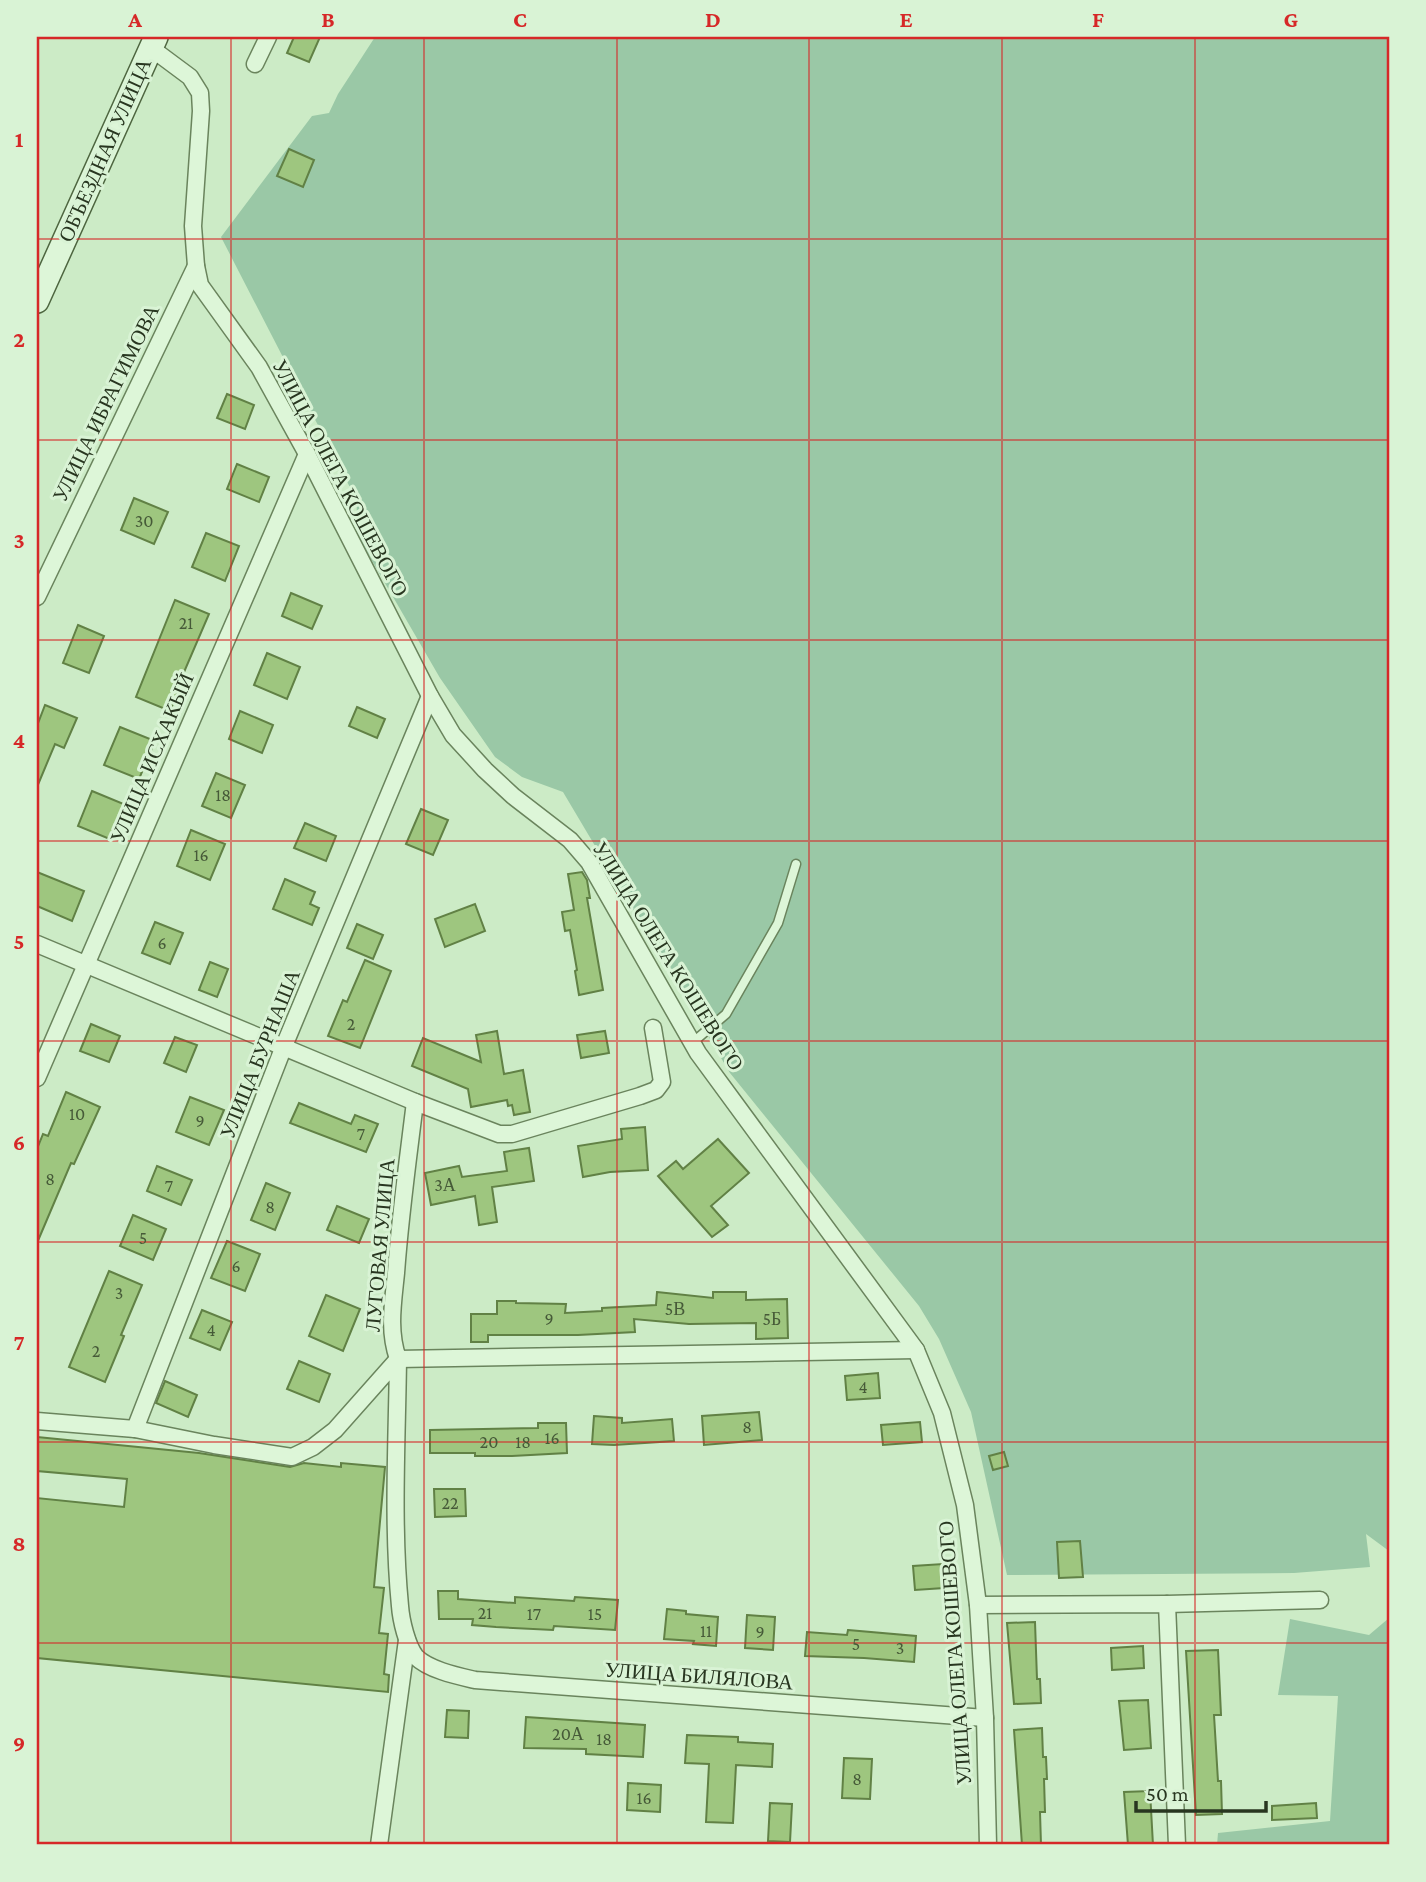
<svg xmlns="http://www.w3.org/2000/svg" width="1426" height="1882" viewBox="0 0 1426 1882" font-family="'Crimson Pro',serif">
<rect width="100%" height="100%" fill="#ccebc6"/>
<!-- green -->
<g fill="#9ac8a6">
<path d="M375 37H1389V1551L1366 1534 1370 1567 1294 1573 1007 1575 971 1412 939 1339 919 1306 730 1073 563 792 522 777 495 757 440 678 356 533 357 501 221 237 312 116 329 113 338 94Z"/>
<path d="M1389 1618V1845H1217L1218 1833 1330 1821 1338 1696 1278 1695 1290 1619 1369 1635Z"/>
</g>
<!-- building -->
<g fill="#9ec67f" stroke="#618145" stroke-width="2">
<path d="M294 37H320L309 62 287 53Z"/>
<path d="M289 149 314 160 303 187 277 176Z"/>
<path d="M227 394 254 405 245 429 217 418Z"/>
<path d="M237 464 269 477 259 502 227 489Z"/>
<path d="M134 498 168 512 154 544 121 530Z"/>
<path d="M206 533 239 546 225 581 192 567Z"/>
<path d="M291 593 322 606 312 629 282 616Z"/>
<path d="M175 600 209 614 178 686 180 687 170 711 136 697Z"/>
<path d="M78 625 104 636 89 673 63 663Z"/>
<path d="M267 653 300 667 287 699 254 685Z"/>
<path d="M45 705 77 718 64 748 55 744 37 787V726Z"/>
<path d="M357 707 385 719 377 738 349 726Z"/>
<path d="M240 711 273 725 262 753 229 739Z"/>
<path d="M120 727 155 741 139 779 104 765Z"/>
<path d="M216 773 245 785 231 818 202 806Z"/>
<path d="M92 791 126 805 112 840 78 826Z"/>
<path d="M421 809 448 820 433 855 406 844Z"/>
<path d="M305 823 336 836 326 861 294 848Z"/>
<path d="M191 830 225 844 210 880 177 866Z"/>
<path d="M37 872 84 891 72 921 37 906Z"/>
<path d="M582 872 587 880 590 898H587L603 990 579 995 575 971 577 970 570 930 565 931 562 912 574 910 568 874Z"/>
<path d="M285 879 315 892 310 904 319 908 312 925 273 909Z"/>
<path d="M475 904 485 931 445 947 435 919Z"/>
<path d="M155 922 183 933 170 964 142 953Z"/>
<path d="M357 924 383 935 373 959 347 948Z"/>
<path d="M365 960 391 971 360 1048 328 1036 343 1000 347 1002Z"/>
<path d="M210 962 228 969 217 997 199 990Z"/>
<path d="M91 1024 120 1036 109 1062 80 1051Z"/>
<path d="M497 1031 504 1074 523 1070 530 1112 514 1115 512 1105 508 1106 507 1100 471 1107 468 1089 412 1066 423 1038 481 1062 476 1035Z"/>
<path d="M605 1031 609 1053 581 1058 577 1035Z"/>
<path d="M175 1037 197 1045 186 1072 164 1063Z"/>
<path d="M66 1092 100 1107 74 1164 71 1163 37 1243V1149L43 1134 48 1136Z"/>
<path d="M190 1097 224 1110 209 1145 176 1132Z"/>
<path d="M299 1103 351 1124 355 1115 378 1124 366 1152 290 1123Z"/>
<path d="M645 1127 648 1170 610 1172 583 1177 578 1146 622 1139 621 1129Z"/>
<path d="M718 1139 749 1173 711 1206 728 1225 712 1237 658 1176 676 1161 683 1169Z"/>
<path d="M529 1148 534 1181 492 1187 497 1222 479 1225 475 1196 431 1205 425 1173 459 1166 462 1177 507 1171 504 1152Z"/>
<path d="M157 1166 192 1180 181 1205 147 1191Z"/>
<path d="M266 1183 290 1193 275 1230 251 1220Z"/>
<path d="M337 1206 369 1219 359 1243 327 1230Z"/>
<path d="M133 1215 166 1229 153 1260 120 1246Z"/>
<path d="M227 1241 260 1254 245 1291 211 1278Z"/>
<path d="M109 1271 142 1285 121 1335 124 1336 105 1382 69 1367Z"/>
<path d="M657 1292 713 1298V1292H746V1300L787 1299 788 1338 756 1339V1323L689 1324 634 1319 635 1332 578 1335H488V1342H471V1314H497V1301H516V1303L566 1304 565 1313 602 1311V1308L656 1305Z"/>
<path d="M326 1295 360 1309 343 1351 309 1336Z"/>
<path d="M202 1310 232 1322 220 1350 190 1338Z"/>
<path d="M299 1361 330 1374 319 1402 287 1389Z"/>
<path d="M878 1373 880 1398 847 1400 845 1376Z"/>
<path d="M165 1381 197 1395 188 1417 156 1403Z"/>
<path d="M759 1412 762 1440 704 1445 702 1416Z"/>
<path d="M594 1416 622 1418V1423L672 1419 674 1441 614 1445 592 1444Z"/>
<path d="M920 1422 922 1442 883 1445 881 1425Z"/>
<path d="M538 1423H566L567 1453 512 1456H475V1453H430V1430L538 1428Z"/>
<path d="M37 1437 199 1453 290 1467 304 1463 341 1467V1463L385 1467 374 1587 384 1588 379 1633 388 1634 384 1674 389 1675 388 1692 37 1658V1498L124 1507 127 1479 37 1471Z"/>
<path d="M1004 1452 1008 1466 993 1470 989 1456Z"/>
<path d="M434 1489H465L466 1516 435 1517Z"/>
<path d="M1080 1541 1083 1577 1059 1578 1057 1542Z"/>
<path d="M943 1564 944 1588 915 1590 913 1566Z"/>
<path d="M438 1591H458V1599L515 1603V1597L574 1601 575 1597 618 1600 615 1630 554 1626 553 1630 496 1627 472 1625 473 1619H439Z"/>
<path d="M667 1609 686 1611V1614L718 1617 716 1646 693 1644 694 1641 664 1639Z"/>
<path d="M747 1615 775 1617 773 1650 745 1648Z"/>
<path d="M1035 1622 1037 1679H1040L1041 1703 1014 1704 1007 1623Z"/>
<path d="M848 1630 916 1636 914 1662 864 1658 805 1656 807 1632 847 1635Z"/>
<path d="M1143 1646 1144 1668 1112 1670 1111 1648Z"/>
<path d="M1218 1650 1221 1715H1214L1218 1781H1221L1222 1814 1196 1815 1186 1651Z"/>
<path d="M1148 1700 1151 1748 1124 1750 1119 1701Z"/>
<path d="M447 1710 469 1711 468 1738 445 1737Z"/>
<path d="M526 1717 645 1725 643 1757 586 1754V1749L524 1748Z"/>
<path d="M1042 1728 1043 1757H1046L1047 1779H1044L1045 1812H1040L1041 1845H1022L1014 1730Z"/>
<path d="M687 1735 738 1737V1742L773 1744 772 1767 736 1765 733 1823 706 1822 709 1764 685 1763Z"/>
<path d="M844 1758 872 1759 870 1799 842 1798Z"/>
<path d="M628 1783 661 1785 660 1812 627 1810Z"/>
<path d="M1150 1791 1153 1845H1128L1124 1792Z"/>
<path d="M770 1803 792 1804 790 1842 768 1841Z"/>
<path d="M1316 1803 1317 1818 1272 1820V1806Z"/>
</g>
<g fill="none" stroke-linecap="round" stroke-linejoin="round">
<!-- lane casing -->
<g stroke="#6a845d" stroke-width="11">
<path id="lane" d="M692 1043 726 1014 778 923 796 864"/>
</g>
<!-- street casing -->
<g stroke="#6a845d" stroke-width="19">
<g id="street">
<path d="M151 48 190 77 200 93 201 111 193 226 196 266 200 285 259 367 307 454 430 696 453 735 485 770 513 796 570 840 589 862 698 1053 916 1350 942 1413 965 1505 978 1605 985 1718 988 1845"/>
<path d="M255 64 268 37"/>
<path d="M37 597 196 266"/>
<path d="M37 944 415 1102 499 1134H512L640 1096 656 1090 662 1082 653 1028"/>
<path d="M37 1078 307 454"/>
<path d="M415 1102C408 1159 400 1216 396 1273 393 1303 388 1330 398 1359L916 1350"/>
<path d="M37 1421 135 1429 214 1445 292 1457 313 1447 335 1430 398 1359C397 1441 392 1524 400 1606 401 1620 407 1646 416 1657 429 1670 458 1676 475 1680L985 1718"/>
<path d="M135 1429 284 1046 430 696"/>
<path d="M1167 1604 1320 1600"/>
<path d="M978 1605 1167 1604 1177 1845"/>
<path d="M379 1845 407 1640"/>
</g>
</g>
<!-- secondary casing -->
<g stroke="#4e6640" stroke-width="26">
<path id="secondary" d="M37 301 156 37"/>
</g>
<!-- lane -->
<use href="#lane" stroke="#ddf6d8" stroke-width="8"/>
<!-- street -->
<use href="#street" stroke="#ddf6d8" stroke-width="16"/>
<!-- secondary -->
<use href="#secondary" stroke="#ddf6d8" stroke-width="23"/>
</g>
<!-- grid -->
<path fill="none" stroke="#d62828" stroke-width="2" stroke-opacity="0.55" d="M231 37V1845M424 37V1845M617 37V1845M809 37V1845M1002 37V1845M1195 37V1845M37 239H1389M37 440H1389M37 640H1389M37 841H1389M37 1041H1389M37 1242H1389M37 1442H1389M37 1643H1389"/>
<g text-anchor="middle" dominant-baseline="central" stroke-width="6" stroke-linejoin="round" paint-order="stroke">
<!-- number labels -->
<g font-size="18" fill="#465a38">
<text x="144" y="521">30</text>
<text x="186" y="623">21</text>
<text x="223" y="795">18</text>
<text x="201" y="855">16</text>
<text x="162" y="943">6</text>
<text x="351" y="1024">2</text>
<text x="77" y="1114">10</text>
<text x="200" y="1121">9</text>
<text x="361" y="1134">7</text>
<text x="50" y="1179">8</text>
<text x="445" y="1185">3А</text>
<text x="169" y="1186">7</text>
<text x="270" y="1207">8</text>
<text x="143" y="1238">5</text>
<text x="236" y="1266">6</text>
<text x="119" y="1293">3</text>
<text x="675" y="1309">5В</text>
<text x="549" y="1319">9</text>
<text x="772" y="1319">5Б</text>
<text x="211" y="1330">4</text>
<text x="96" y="1351">2</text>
<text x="863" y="1387">4</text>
<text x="747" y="1427">8</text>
<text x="552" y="1438">16</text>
<text x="489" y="1442">20</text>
<text x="523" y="1442">18</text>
<text x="450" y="1503">22</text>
<text x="485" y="1613">21</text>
<text x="534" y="1614">17</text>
<text x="595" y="1614">15</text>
<text x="706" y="1631">11</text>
<text x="760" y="1632">9</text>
<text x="856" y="1644">5</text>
<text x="900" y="1648">3</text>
<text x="568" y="1734">20А</text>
<text x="604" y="1739">18</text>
<text x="857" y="1779">8</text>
<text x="644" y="1798">16</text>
</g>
<!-- street labels -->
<g font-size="21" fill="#283620" stroke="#d9f3d5">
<text transform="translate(105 150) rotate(-66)">ОБЪЕЗДНАЯ УЛИЦА</text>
<text transform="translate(106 403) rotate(-64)">УЛИЦА ИБРАГИМОВА</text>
<text transform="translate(340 478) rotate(62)">УЛИЦА ОЛЕГА КОШЕВОГО</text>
<text transform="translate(152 758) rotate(-67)">УЛИЦА ИСХАКЫЙ</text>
<text transform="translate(668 956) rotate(58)">УЛИЦА ОЛЕГА КОШЕВОГО</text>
<text transform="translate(260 1054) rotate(-68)">УЛИЦА БУРНАША</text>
<text transform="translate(380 1245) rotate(-85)">ЛУГОВАЯ УЛИЦА</text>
<text transform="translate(955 1653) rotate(-94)">УЛИЦА ОЛЕГА КОШЕВОГО</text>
<text transform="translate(699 1676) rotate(4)">УЛИЦА БИЛЯЛОВА</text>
</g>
</g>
<!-- border -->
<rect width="1426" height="1882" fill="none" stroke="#d9f3d5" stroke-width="77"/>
<!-- scale -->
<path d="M1136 1801v10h130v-10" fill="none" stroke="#283620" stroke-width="3.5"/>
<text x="1146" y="1801" font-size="21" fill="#283620" stroke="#d9f3d5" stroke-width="5" paint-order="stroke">50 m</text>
<rect x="38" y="38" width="1350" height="1805" fill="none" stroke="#d62828" stroke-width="2.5"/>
<g font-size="23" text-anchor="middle" font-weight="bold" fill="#d62828">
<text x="135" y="27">A</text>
<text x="328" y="27">B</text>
<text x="520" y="27">C</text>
<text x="713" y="27">D</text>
<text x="906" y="27">E</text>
<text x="1098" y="27">F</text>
<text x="1291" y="27">G</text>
<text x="19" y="147">1</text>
<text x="19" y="347">2</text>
<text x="19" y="548">3</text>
<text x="19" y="748">4</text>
<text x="19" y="949">5</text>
<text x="19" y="1150">6</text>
<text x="19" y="1350">7</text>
<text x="19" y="1551">8</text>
<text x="19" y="1751">9</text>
</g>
</svg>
